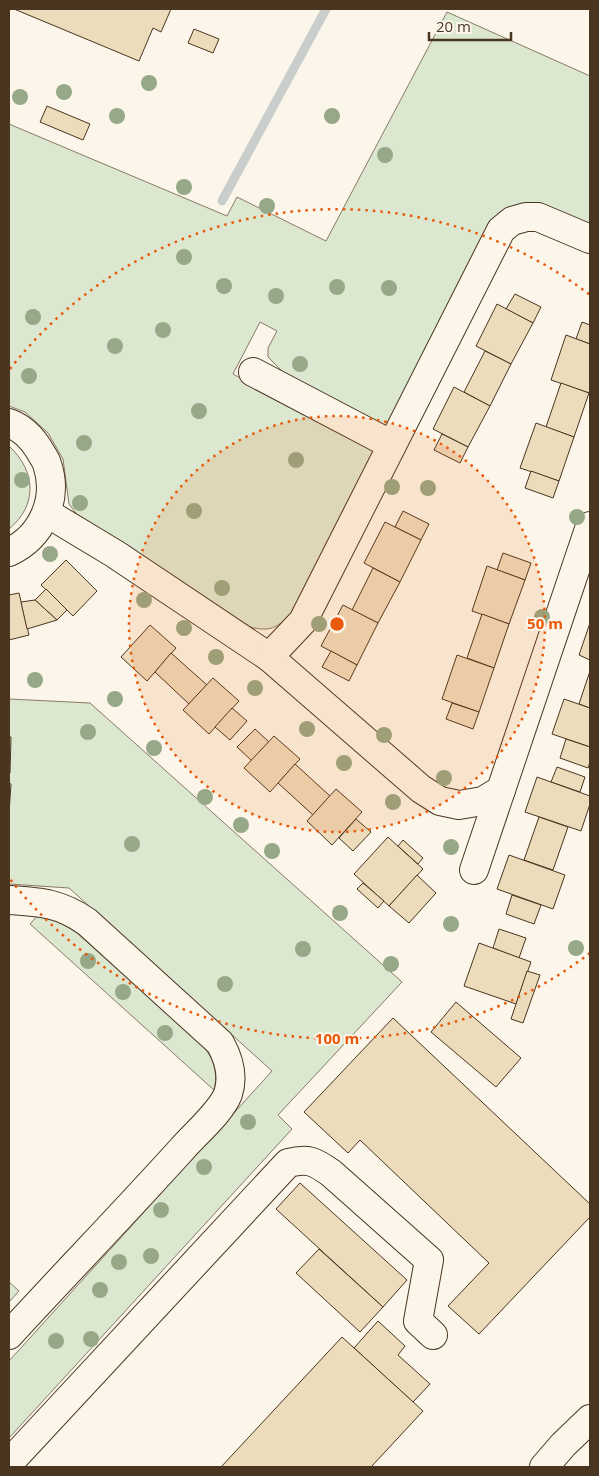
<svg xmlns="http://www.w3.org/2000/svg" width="599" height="1476" viewBox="0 0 599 1476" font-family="'Open Sans',sans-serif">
<rect width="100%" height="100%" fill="#fbf6e9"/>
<!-- green -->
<g fill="#dce7d0" stroke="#887966">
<path d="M447 12 590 76V226L525 205 386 427 283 372 268 357V348L277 331 260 322 233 374 374 450 290 615C277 628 269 632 250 627L83 521 75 512 69 504 63 459 48 433 25 412 9 406V124L227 216 237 197 326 241Z"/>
<path d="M9 446C36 471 38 505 9 529Z"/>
<path d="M9 699 90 703 402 982 278 1115 292 1129 9 1438V1361L272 1071 69 888 9 884Z"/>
<path d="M38 915C53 919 64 924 77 933L202 1045C214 1059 218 1072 214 1090L30 924Z"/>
<path d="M9 1282 19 1291 9 1302Z"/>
</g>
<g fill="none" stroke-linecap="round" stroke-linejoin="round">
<!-- stream -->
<path stroke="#c9cecd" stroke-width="9" d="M222 201 326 9"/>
</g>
<!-- building -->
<g fill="#ecdcbc" stroke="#4a3520">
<path d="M14 9H171L161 32 153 28 139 61Z"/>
<path d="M194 29 219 39 213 53 188 43Z"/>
<path d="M47 106 90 124 83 140 40 122Z"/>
<path d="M515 294 541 307 533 323 506 309Z"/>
<path d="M497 304 533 323 511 364 476 346Z"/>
<path d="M582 322 590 325V344L576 339Z"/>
<path d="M566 335 590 344V388L589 393 551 380Z"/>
<path d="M485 351 511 364 490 406 464 392Z"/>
<path d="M561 383 589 393 574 437 546 427Z"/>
<path d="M454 387 490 406 468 447 433 429Z"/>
<path d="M536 423 574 437 559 481 520 468Z"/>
<path d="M442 434 468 447 460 463 434 450Z"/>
<path d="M531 471 559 481 553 498 525 488Z"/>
<path d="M403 511 429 524 421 540 395 527Z"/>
<path d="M385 522 421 540 400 582 364 563Z"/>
<path d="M503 553 531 563 525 580 497 570Z"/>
<path d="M66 560 97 591 73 616 41 585Z"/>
<path d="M487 566 525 580 509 624 472 611Z"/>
<path d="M373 568 400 582 378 623 352 610Z"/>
<path d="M46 589 67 610 57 620 35 600Z"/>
<path d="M19 593 29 635 9 640V595Z"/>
<path d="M35 600 57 620 27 629 21 602Z"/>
<path d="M343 605 378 623 357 665 321 646Z"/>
<path d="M482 614 509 624 494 668 467 658Z"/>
<path d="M590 623V660L579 655Z"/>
<path d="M150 625 176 648 147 681 121 657Z"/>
<path d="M331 651 357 665 349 681 322 667Z"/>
<path d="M171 653 207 685 189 704 155 672Z"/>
<path d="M457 655 494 668 479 712 442 699Z"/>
<path d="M590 671V708L579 704Z"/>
<path d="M213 678 239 701 209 734 183 710Z"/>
<path d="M564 699 590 708V747L552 734Z"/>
<path d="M452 703 479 712 473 729 446 719Z"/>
<path d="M232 708 247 721 230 740 215 727Z"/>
<path d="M255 729 269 742 252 761 237 747Z"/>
<path d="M274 736 300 759 270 792 244 768Z"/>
<path d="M9 737H11L10 773H9Z"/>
<path d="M566 739 590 747V762L588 768 560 758Z"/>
<path d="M295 764 330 796 313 815 278 783Z"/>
<path d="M557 767 585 777 580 792 551 782Z"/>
<path d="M537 777 590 796V804L581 831 525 812Z"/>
<path d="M9 783 11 784 9 813Z"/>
<path d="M336 789 362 812 332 845 307 821Z"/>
<path d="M539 817 568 827 553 870 524 860Z"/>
<path d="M356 819 371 832 353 851 339 838Z"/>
<path d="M388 837 423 869 389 906 354 874Z"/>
<path d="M403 840 423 858 418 864 398 846Z"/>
<path d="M509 855 565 875 553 909 497 889Z"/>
<path d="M417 875 436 893 409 923 389 906Z"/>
<path d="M363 883 384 901 378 908 357 889Z"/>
<path d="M512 895 541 905 534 924 506 914Z"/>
<path d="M499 929 526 938 519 958 493 948Z"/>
<path d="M479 943 531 962 516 1004 464 986Z"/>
<path d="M527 971 540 975 523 1023 511 1019Z"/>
<path d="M456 1002 521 1058 496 1087 431 1032Z"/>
<path d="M393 1018 590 1204V1217L479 1334 448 1306 489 1263 360 1140 348 1153 304 1112Z"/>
<path d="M300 1183 407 1280 383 1307 276 1209Z"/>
<path d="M319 1249 383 1307 360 1332 296 1273Z"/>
<path d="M378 1321 405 1346 398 1355 430 1384 413 1402 354 1348Z"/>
<path d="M342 1337 423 1411 371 1467H221Z"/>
</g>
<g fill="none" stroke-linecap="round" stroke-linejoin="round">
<!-- minor casing -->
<g stroke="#4a3520" stroke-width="30">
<g id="minor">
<path d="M253 372 392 445"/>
<path d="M9 423C22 428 33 439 40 451 42 455 46 460 47 464 59 499 42 537 9 552"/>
<path d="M47 513 115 554 269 657 421 789 440 801 459 805 483 801 501 790"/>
<path d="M269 657 303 621 501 230 512 221 526 217H538L590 239"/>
<path d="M474 870 590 526"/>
<path d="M9 900C41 902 60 903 87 922L220 1043C229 1059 234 1076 228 1094 221 1112 195 1134 182 1149 125 1212 66 1273 9 1335"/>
<path d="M9 1463 288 1163C308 1158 314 1161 331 1173L429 1260 418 1321 433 1335"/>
<path d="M544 1467 563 1445 590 1419"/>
</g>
</g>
<!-- minor -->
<use href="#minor" stroke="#fbf6e9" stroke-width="28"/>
</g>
<!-- trees -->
<g fill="#96a887">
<circle cx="149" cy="83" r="8"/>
<circle cx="64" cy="92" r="8"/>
<circle cx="20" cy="97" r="8"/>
<circle cx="117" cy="116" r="8"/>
<circle cx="332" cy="116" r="8"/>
<circle cx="385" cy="155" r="8"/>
<circle cx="184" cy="187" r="8"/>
<circle cx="267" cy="206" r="8"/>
<circle cx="184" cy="257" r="8"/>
<circle cx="224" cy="286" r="8"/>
<circle cx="337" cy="287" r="8"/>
<circle cx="389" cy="288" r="8"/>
<circle cx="276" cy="296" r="8"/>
<circle cx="33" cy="317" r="8"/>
<circle cx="163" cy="330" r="8"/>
<circle cx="115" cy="346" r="8"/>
<circle cx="300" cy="364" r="8"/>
<circle cx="29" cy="376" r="8"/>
<circle cx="199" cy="411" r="8"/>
<circle cx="84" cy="443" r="8"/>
<circle cx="296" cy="460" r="8"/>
<circle cx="22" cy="480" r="8"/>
<circle cx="392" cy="487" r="8"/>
<circle cx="428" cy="488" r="8"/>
<circle cx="80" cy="503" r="8"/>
<circle cx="194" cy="511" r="8"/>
<circle cx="577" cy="517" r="8"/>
<circle cx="50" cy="554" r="8"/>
<circle cx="222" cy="588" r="8"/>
<circle cx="144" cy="600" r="8"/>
<circle cx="542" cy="617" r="8"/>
<circle cx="319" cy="624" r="8"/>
<circle cx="184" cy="628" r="8"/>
<circle cx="216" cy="657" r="8"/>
<circle cx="35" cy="680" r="8"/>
<circle cx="255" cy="688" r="8"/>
<circle cx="115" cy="699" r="8"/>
<circle cx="307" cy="729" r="8"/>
<circle cx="88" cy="732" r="8"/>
<circle cx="384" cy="735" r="8"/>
<circle cx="154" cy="748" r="8"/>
<circle cx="344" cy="763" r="8"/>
<circle cx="444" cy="778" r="8"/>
<circle cx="205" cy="797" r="8"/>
<circle cx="393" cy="802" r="8"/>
<circle cx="241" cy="825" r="8"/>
<circle cx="132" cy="844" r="8"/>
<circle cx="451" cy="847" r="8"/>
<circle cx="272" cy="851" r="8"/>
<circle cx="340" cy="913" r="8"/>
<circle cx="451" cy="924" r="8"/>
<circle cx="576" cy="948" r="8"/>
<circle cx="303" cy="949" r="8"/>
<circle cx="88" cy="961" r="8"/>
<circle cx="391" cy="964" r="8"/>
<circle cx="225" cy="984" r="8"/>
<circle cx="123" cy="992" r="8"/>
<circle cx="165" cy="1033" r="8"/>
<circle cx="248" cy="1122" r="8"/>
<circle cx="204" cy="1167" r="8"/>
<circle cx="161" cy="1210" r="8"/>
<circle cx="151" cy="1256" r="8"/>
<circle cx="119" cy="1262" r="8"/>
<circle cx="100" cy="1290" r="8"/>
<circle cx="91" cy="1339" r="8"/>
<circle cx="56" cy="1341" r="8"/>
</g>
<!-- distance rings -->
<circle cx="337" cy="624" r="208" fill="#e8590c" fill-opacity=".12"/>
<g fill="none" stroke="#e8590c" stroke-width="2.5" stroke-dasharray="2.5 5">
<circle cx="337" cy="624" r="208"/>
<path d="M590 953A415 415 0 0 1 10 879M10 369A415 415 0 0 1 590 295"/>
</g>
<circle cx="337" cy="624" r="8" fill="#e8590c" stroke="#fbf6e9" stroke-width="2.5"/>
<g font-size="15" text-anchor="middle" font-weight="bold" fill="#e8590c" stroke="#fbf6e9" stroke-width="4" stroke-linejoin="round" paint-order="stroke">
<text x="545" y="629">50 m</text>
<text x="337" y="1044">100 m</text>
</g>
<!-- border -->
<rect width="599" height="1476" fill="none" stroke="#4a3520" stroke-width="20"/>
<!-- scale -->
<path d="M429 32v8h82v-8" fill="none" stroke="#4a3520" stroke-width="2.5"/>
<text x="436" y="32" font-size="15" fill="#4a3520" stroke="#fbf6e9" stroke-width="4" paint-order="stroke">20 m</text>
</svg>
